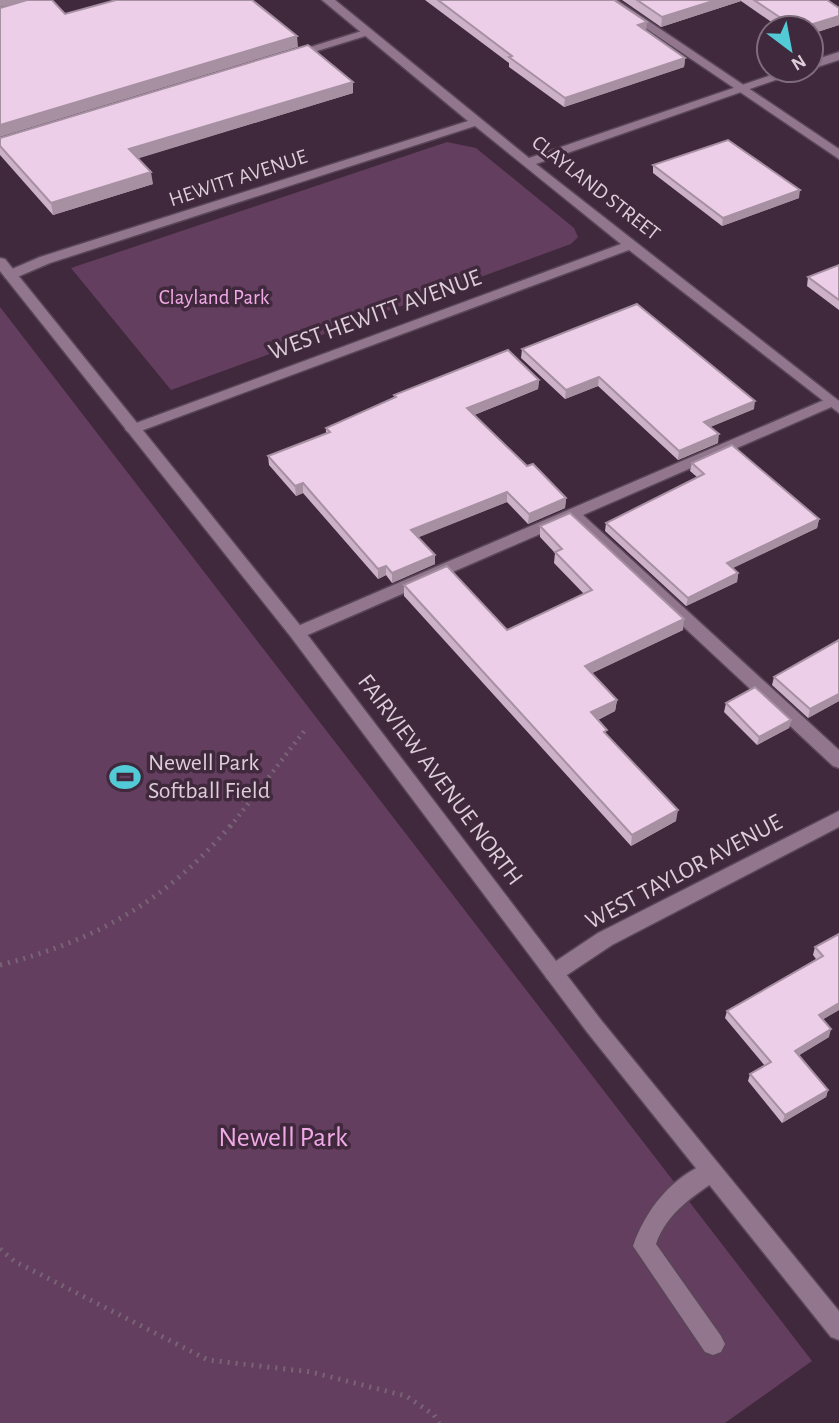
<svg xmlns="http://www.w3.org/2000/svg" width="839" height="1423" viewBox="0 0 839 1423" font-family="'Alegreya Sans',sans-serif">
<rect width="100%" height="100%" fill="#40293d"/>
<!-- green -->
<g fill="#633e5e">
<path d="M447 142 476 148 574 228 578 237 571 244 171 390 71 268Z"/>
<path d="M0 307 812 1361 725 1423H0Z"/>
</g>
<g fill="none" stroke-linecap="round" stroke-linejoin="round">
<!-- lane casing -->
<g stroke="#594657" stroke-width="3">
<g id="lane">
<path d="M604 0H617L839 149V159Z"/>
<path d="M368 29 374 32 372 34 291 59 285 55Z"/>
<path d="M831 397 838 402 836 405 583 515 839 750V768L833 766 570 521 303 637 297 639 289 633 291 629Z"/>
<path d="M710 1162 718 1165 721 1172 718 1179C692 1197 667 1213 656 1244L721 1336 725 1344 721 1352 713 1355 705 1352 633 1246C646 1209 672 1176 710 1162Z"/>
</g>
</g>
<!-- street casing -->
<g stroke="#594657" stroke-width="3">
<g id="street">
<path d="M322 0H335L529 158 786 70H804L536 164 839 401V413L629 250 138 432H128L125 429 128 426 621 244 475 126 50 263 15 278H5V272L40 257 468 121Z"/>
<path d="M839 52V60L811 69V61Z"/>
<path d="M839 811V827L612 945 561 979 554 981 547 979 544 973 547 967 598 933Z"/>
</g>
</g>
<!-- secondary casing -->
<g stroke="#594657" stroke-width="3">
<path id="secondary" d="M0 258 5 259 303 629 601 1020 839 1311V1340L831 1337 587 1032 291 637 0 271Z"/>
</g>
<!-- path-far1 -->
<path stroke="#796476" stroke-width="4.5" stroke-dasharray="2 5" stroke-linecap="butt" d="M230 827 305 730"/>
<!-- path -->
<g stroke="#796476" stroke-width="5" stroke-dasharray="2 6" stroke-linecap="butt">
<path d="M0 965C95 941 166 901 231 825"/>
<path d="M0 1249 14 1261 208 1360 311 1372 406 1396 434 1415 439 1423"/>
</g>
<!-- lane -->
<use href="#lane" fill="#92768e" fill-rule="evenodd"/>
<!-- street -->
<use href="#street" fill="#92768e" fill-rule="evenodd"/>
<!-- secondary -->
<use href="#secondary" fill="#92768e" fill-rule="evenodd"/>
</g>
<!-- wall -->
<g fill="#ccb1c8">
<path d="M425 0H614L646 31 685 58 684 67 564 107 509 67V63Z"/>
<path d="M622 0H827L839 8V25L811 34V28H780L741 1 661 27Z"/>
<path d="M353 82V93L138 158 153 184 53 215 0 155V138Z"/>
<path d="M653 165 799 198 722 226 653 173Z"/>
<path d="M839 265V310L807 286 808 277Z"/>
<path d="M522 349 754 409 710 427 718 443 678 460 598 386 565 399 521 358Z"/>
<path d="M539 380 538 389 474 415 527 466 566 498 565 508 528 524 507 502 418 537 435 555V564L392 583 386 575 378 579 303 493 296 496 269 465 268 456 326 433V428L394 398V395Z"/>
<path d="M692 463 819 519 817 528 732 568 738 573 737 582 686 606 605 531 606 523 697 477 690 471Z"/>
<path d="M540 526 683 630 592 673 617 700 615 711 598 720 607 735 676 821 631 846 404 596V585L507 630 584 594 554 563 555 553 540 537Z"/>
<path d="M774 677 839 701 808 718 772 685Z"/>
<path d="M726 703 791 720 789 728 757 745 724 712Z"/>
<path d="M839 934V1010L823 1019 829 1037 799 1055 828 1090 826 1097 782 1123 748 1081 750 1074 765 1066 725 1018 727 1011 816 959 813 955 815 947Z"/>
</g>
<!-- shaded-wall -->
<g fill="#a690a2">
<path d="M0 0H30L0 7Z"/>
<path d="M716 0H741V1L661 27 662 17Z"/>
<path d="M839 16V25L811 34V28H800Z"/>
<path d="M647 22 646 32 638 25Z"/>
<path d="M297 36 298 47 0 137V125Z"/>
<path d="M685 58 684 67 564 107 565 98Z"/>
<path d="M353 82V93L130 161 129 149Z"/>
<path d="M151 172 153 184 53 215 51 203Z"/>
<path d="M800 190 799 198 722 226 723 218Z"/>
<path d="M599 377 598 386 565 399 566 390Z"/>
<path d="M539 380 538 389 467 418V408Z"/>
<path d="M755 401 754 409 703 430 704 422Z"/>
<path d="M719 434 718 443 678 460 679 451Z"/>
<path d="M303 483V493L296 496 295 486Z"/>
<path d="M507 492V502L412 540 411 530Z"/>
<path d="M566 498 565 508 528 524 529 514Z"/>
<path d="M819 519 817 528 725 572 727 563Z"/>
<path d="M435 555V564L392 583V573Z"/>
<path d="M386 566V575L378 579V569Z"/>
<path d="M738 573 737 582 686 606 688 598Z"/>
<path d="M684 619 683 630 584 677 585 666Z"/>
<path d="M839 694V701L808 718 810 709Z"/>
<path d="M617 700 615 711 589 724 591 712Z"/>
<path d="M791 720 789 728 757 745 759 737Z"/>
<path d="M678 810 676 821 631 846 632 835Z"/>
<path d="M839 1003V1010L817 1023 819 1015Z"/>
<path d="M831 1029 829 1037 793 1059 795 1051Z"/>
<path d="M828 1090 826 1097 782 1123 785 1115Z"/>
</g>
<!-- building -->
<g fill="#edcee8" stroke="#a690a2" stroke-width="2">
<path d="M27 0H52L65 14 116 0H252L297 36 0 125V8Z"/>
<path d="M438 0H614L647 22 638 25 685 58 565 98 509 57 512 56Z"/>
<path d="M637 0H716L662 17Z"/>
<path d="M754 0H827L839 8V16L800 28H796Z"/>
<path d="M308 45 353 82 129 149 151 172 51 203 0 146V138Z"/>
<path d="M728 140 800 190 723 218 653 165Z"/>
<path d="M839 265V300L808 277Z"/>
<path d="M637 304 755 401 704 422 719 434 679 451 599 377 566 390 522 349Z"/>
<path d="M508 350 539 380 467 408 527 466 533 464 566 498 529 514 507 492 411 530 435 555 392 573 386 566 378 569 303 483 295 486 268 456 330 432 326 428 396 397 394 395Z"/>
<path d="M732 445 819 519 727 563 738 573 688 598 606 523 704 474 692 463Z"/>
<path d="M570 513 684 619 585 666 617 700 591 712 607 730 604 732 678 810 632 835 404 585 447 566 507 630 592 590 555 552 562 549 540 526Z"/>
<path d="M839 640V694L810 709 774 677Z"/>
<path d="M755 687 791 720 759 737 726 703Z"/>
<path d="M839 934V1003L819 1015 831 1029 795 1051 828 1090 785 1115 750 1074 771 1062 727 1011 823 956 815 947Z"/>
</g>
<!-- icons -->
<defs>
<g id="stadium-bare" transform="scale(2.415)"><path d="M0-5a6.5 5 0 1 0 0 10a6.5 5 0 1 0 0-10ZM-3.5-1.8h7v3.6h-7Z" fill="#52cbd7" stroke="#40293d" stroke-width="2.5" paint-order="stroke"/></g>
</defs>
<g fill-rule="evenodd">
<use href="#stadium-bare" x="125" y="777"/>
</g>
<g text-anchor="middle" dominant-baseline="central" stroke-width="7" stroke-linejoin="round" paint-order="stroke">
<!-- far-street labels -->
<g font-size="21" fill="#dccdd9" stroke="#40293d">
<text transform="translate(238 178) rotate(-18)">HEWITT AVENUE</text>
<text transform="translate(596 188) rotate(38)">CLAYLAND STREET</text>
</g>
<!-- far-park labels -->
<g font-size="21" fill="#f0a9e6" stroke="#40293d">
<text x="214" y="297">Clayland Park</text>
</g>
<!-- street labels -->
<g font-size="24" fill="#dccdd9" stroke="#40293d">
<text transform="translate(375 315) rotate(-20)">WEST HEWITT AVENUE</text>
<text transform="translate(440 780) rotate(53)">FAIRVIEW AVENUE NORTH</text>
<text transform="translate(684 872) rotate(-28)">WEST TAYLOR AVENUE</text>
</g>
<!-- poi labels -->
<g font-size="24" fill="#dccdd9" stroke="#40293d" text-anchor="start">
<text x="148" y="763">Newell Park<tspan x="148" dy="28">Softball Field</tspan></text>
</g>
<!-- near-park labels -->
<g font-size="28" fill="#f0a9e6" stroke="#40293d">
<text x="283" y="1138">Newell Park</text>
</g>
</g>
<!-- north arrow -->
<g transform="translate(790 49) rotate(148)"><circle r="33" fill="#40293d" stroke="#7e6b7b" stroke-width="2"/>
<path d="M0-5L12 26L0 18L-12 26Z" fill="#52cbd7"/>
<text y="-10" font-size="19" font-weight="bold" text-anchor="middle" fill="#dccdd9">N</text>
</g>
</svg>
